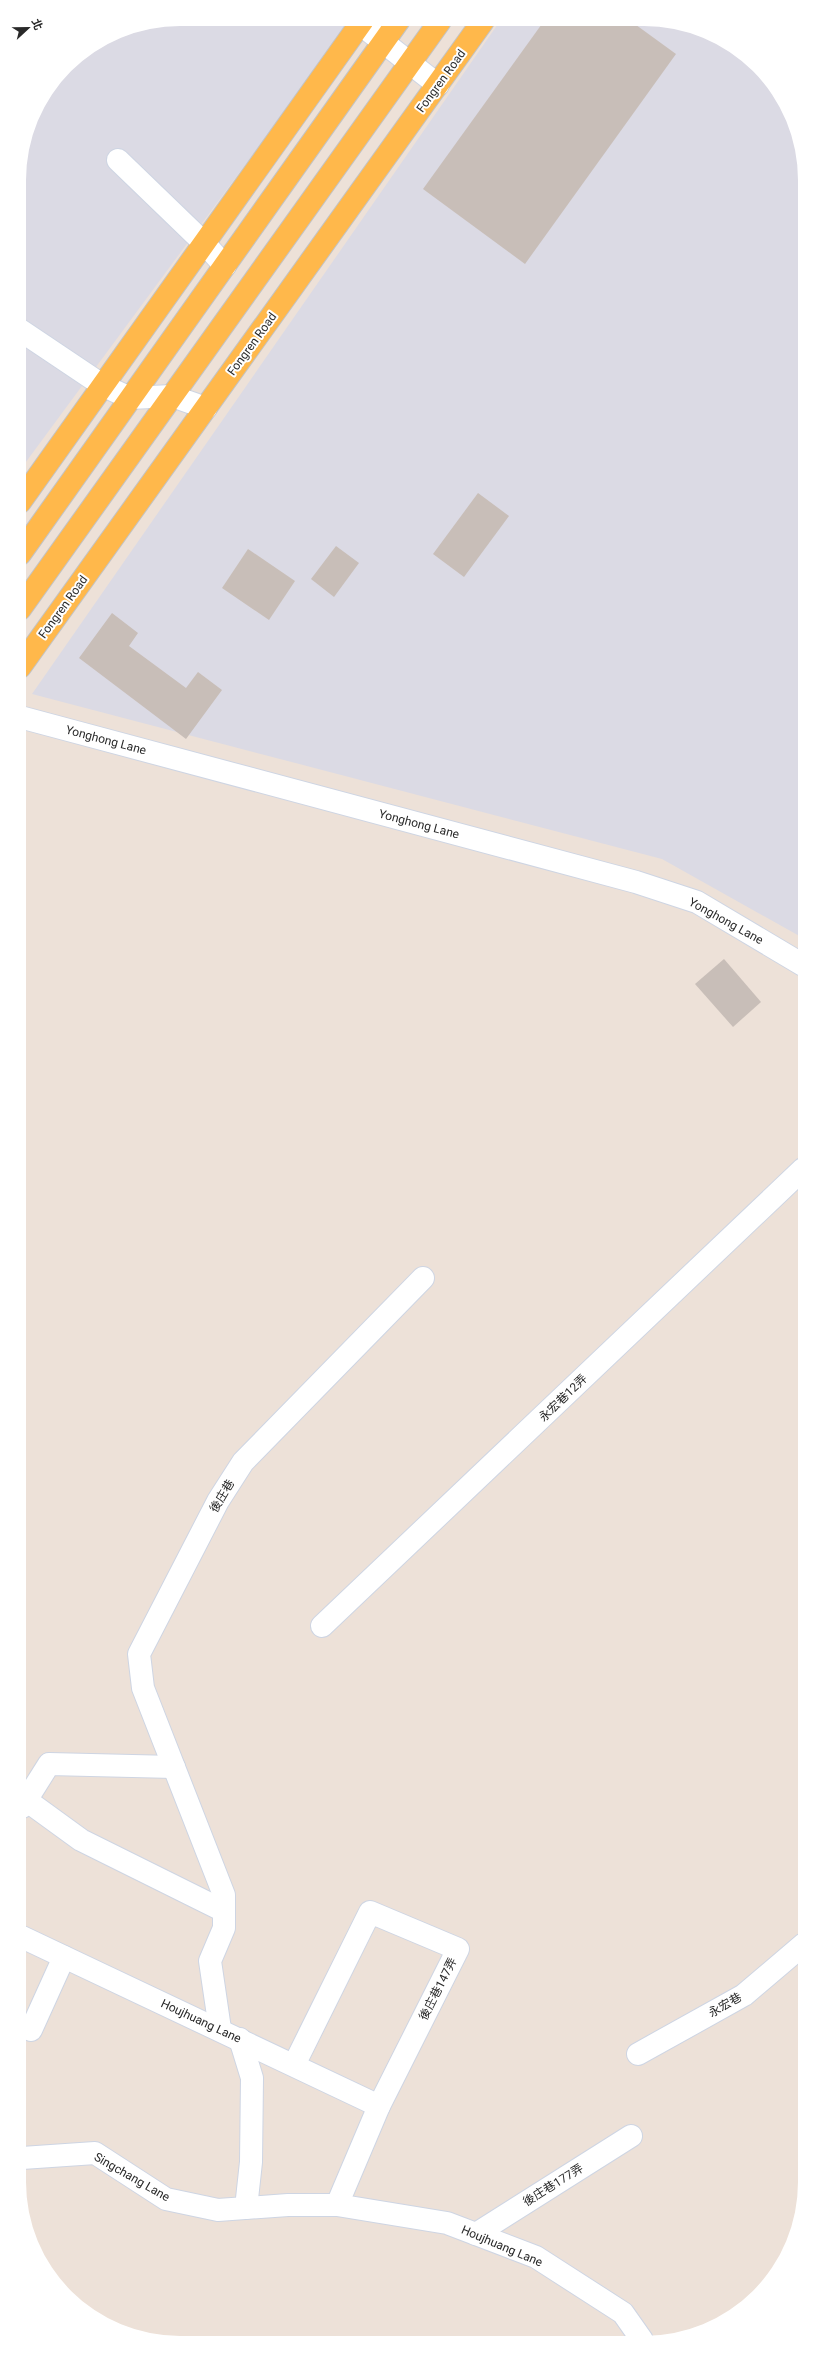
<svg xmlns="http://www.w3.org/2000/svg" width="824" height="2362" viewBox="0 0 824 2362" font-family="Roboto,'Noto Sans TC',sans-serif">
<rect width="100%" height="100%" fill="#ede1d8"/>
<!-- industrial -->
<g fill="#dbdae4">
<path d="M180 19 352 20 20 470 19 170 36 109 74 59 119 31Z"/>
<path d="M500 21 675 22 724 41 758 66 788 109 802 149 803 938 662 859 32 694Z"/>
</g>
<!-- building -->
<g fill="#c8beb8">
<path d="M544 21 632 22 676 54 525 264 423 189Z"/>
<path d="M478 493 509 516 464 577 433 554Z"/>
<path d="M336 546 359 563 334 597 311 579Z"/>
<path d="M248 549 295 581 269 620 222 588Z"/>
<path d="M112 613 138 633 129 646 186 688 198 672 222 690 186 739 79 658Z"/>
<path d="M724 959 761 1002 733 1027 695 984Z"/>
</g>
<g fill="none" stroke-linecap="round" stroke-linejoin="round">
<!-- minor casing -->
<g stroke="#ced5e3" stroke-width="24">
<g id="minor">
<path d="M355 20 438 85"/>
<path d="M118 160 204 243 225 266"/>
<path d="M20 330 102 385 130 398 172 396 206 408"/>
<path d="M20 717 636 882 697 902 803 965"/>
<path d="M322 1626 803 1169"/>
<path d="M26 1800 81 1840 224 1911"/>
<path d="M22 1807 49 1764 174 1767"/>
<path d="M22 1937 379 2106"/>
<path d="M220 2029 210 1961 224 1928V1895L143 1688 139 1654 218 1501 243 1462 423 1278"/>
<path d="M31 2030 64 1957"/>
<path d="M240 2039 252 2078 251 2162 246 2208"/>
<path d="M638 2054 744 1995 804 1944"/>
<path d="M294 2065 370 1912 458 1949 379 2106 337 2205"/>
<path d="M22 2158 95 2153 166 2199 218 2210 288 2205H337L447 2223 536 2257 623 2313 642 2340"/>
<path d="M476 2234 631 2136"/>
</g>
</g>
<!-- major casing -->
<g stroke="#c3c3c3" stroke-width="24">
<g id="major">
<path d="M20 502 363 20"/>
<path d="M20 554 399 20"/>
<path d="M20 609 440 21"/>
<path d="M20 667 483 21"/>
</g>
</g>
<!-- minor -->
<use href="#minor" stroke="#fff" stroke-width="22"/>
<!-- major -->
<use href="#major" stroke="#ffb84b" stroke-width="22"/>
</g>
<g text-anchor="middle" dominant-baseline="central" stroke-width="4" stroke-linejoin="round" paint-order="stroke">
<!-- street labels -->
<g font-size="12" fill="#292929" stroke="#fff">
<text transform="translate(441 81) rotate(-54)">Fongren Road</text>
<text transform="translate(252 344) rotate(-54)">Fongren Road</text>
<text transform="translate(63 607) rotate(-54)">Fongren Road</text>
<text transform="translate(106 740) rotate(15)">Yonghong Lane</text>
<text transform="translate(419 824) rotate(15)">Yonghong Lane</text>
<text transform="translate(726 921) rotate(29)">Yonghong Lane</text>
<text transform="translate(563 1398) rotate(-44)">永宏巷12弄</text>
<text transform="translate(222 1496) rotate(-59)">後庄巷</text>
<text transform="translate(438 1989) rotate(-63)">後庄巷147弄</text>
<text transform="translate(725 2005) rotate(-30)">永宏巷</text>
<text transform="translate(201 2021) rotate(25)">Houjhuang Lane</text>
<text transform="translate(132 2177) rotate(30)">Singchang Lane</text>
<text transform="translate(553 2185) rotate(-32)">後庄巷177弄</text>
<text transform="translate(502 2246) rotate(23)">Houjhuang Lane</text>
</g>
</g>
<!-- crop -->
<path d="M0 0H824V2362H0ZM180 26H644A154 154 0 0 1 798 180V2182A154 154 0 0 1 644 2336H180A154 154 0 0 1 26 2182V180A154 154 0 0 1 180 26Z" fill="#fff" fill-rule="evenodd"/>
<!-- north arrow -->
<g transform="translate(28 28) rotate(68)" stroke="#ffffff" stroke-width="3" paint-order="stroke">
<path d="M0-3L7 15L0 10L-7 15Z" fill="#292929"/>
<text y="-6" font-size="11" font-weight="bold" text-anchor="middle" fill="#292929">北</text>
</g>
</svg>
